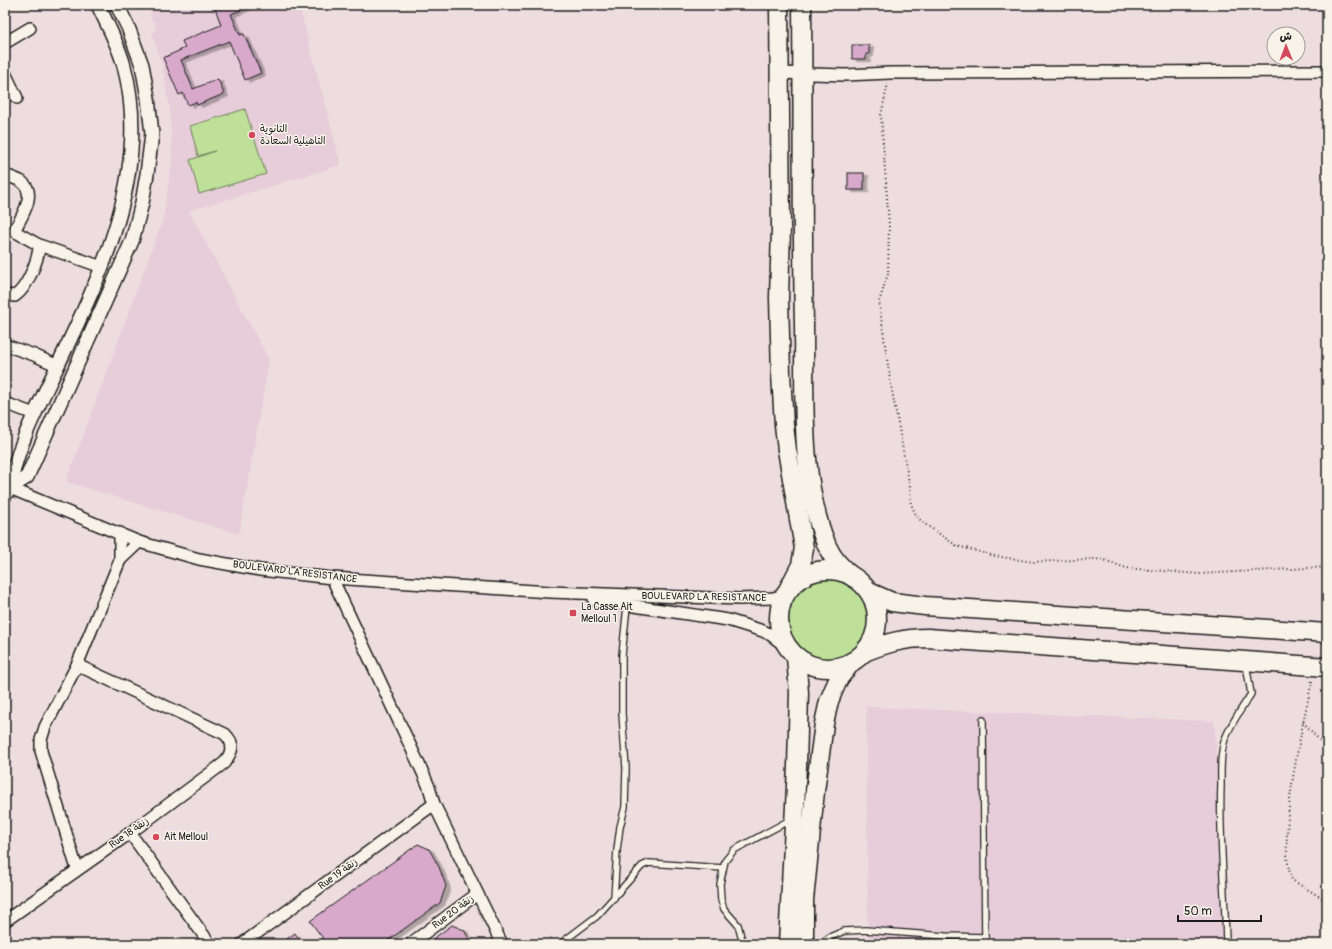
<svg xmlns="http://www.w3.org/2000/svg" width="1332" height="949" viewBox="0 0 1332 949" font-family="Pangolin,'Playpen Sans Arabic',sans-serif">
<defs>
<filter id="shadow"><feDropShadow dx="4.5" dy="2.5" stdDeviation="0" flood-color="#0004"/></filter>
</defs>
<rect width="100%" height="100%" fill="#eedddf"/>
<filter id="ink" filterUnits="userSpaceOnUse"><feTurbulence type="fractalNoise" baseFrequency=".025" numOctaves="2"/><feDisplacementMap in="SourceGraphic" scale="8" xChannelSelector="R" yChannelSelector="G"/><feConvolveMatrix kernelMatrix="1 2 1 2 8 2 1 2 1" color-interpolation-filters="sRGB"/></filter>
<g filter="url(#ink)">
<!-- built -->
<g fill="#e7cdd9">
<path d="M137 5H299L341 165 189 211 269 360 239 534 66 482 163 219 172 159 170 111 162 65 152 33 155 31 156 23 152 21 150 15 151 12 144 8 139 9Z"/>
<path d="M866 707 1214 721 1230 944H868Z"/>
</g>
<!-- green -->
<g fill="#bee099" stroke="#6d7e5a">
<path d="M245 109 266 174 199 194 190 160 215 151 198 156 190 126Z"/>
<circle cx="828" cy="619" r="43"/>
</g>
<!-- building -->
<g fill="#d8a9cb" stroke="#1c1c1c" filter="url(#shadow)">
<path d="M214 5H253L231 14 240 35 244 34 261 73 245 80 229 41 181 60 193 89 218 79 224 94 197 105 196 102 188 105 183 93 179 95 163 58 185 48 182 41 221 25Z"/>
<path d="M852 45H869V54H866V59H852Z"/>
<rect x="848" y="173" width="16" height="17"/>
<path d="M418 844 429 849 439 867 446 886 440 903 383 944H327L310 921Z"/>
<path d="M452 925 464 930 472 944H426Z"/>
<path d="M295 933 302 944H280Z"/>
</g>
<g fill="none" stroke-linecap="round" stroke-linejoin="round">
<!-- service casing -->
<g stroke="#1c1c1c" stroke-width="8">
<g id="service">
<path d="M983 720 985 944"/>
<path d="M614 898 617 850 620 827 625 807 626 768 622 714V655L627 606"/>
<path d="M560 944 597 916 642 866 649 863 723 868"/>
<path d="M743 944 738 925 724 909 721 900 720 884 725 861 734 850 790 820"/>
<path d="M820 944 830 937 844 931 866 930 945 936 985 937"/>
<path d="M1226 944C1225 891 1219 838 1221 785 1221 770 1220 753 1225 739 1231 723 1242 708 1251 694L1246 664"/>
</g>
</g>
<!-- minor casing -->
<g stroke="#1c1c1c" stroke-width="14">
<g id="minor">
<path d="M5 43 30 28"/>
<path d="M5 73 17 98"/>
<path d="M779 73 845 75 890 73 1327 71"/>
<path d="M5 175C10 177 18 179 22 182 38 194 20 219 14 231L39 245C39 259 27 288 15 296L5 295"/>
<path d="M39 245 102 267"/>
<path d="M5 345 34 355 58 366"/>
<path d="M5 403 34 414"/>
<path d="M5 486 139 542 199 559 260 570 332 578 550 592 739 599 773 598 785 595"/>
<path d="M120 560 139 542"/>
<path d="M332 578 423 773 429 787 434 804 502 944"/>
<path d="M594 600 728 620 763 631 771 635 789 649"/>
<path d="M130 833 210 944"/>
<path d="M77 869 41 751V740L45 727 77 665 120 560V533"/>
<path d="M5 921 130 833 224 763C232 752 236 745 225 734L77 665"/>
<path d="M242 944 434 804"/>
<path d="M410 944 477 894"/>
</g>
</g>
<!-- tertiary casing -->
<g stroke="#1c1c1c" stroke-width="16">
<g id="tertiary">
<path d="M10 488C16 447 39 405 57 367 101 275 152 171 124 66 119 46 107 24 98 5"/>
<path d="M5 495 10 488 27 477 132 241 142 203 147 174 152 134 148 98 142 65 128 27 117 5"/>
</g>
</g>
<!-- trunk casing -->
<g stroke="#1c1c1c" stroke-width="21">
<g id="trunk">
<path d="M779 5 781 229 779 298 781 374 784 425 787 450 804 548 801 565 788 590"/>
<path d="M802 5C803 112 802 218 804 325 805 396 799 479 827 546 833 560 842 569 854 578"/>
<circle cx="828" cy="619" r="49"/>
<path d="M869 592 892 602 925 606 1327 633"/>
<path d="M864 652C887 643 903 638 928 638L1327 667"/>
<path d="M788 944 797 766 799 693 796 657"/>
<path d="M804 944V900L815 791 824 724 829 701 834 689 839 678 851 663"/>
</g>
</g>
<!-- path -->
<g stroke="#1c1c1c" stroke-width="2" stroke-dasharray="1 3" stroke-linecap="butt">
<path d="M888 83 881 115 889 225 888 274 879 302 890 380 910 488 911 504 916 515 922 522 957 546 995 556 1033 562 1094 559 1104 560 1126 568 1199 574 1327 567"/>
<path d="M1312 681C1303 723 1294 764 1289 807 1287 831 1284 857 1292 880L1327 901"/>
<path d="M1303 722 1322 743 1327 746"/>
</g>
<!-- service -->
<use href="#service" stroke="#f7f3e8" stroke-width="5.5"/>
<!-- minor -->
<use href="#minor" stroke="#f7f3e8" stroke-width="11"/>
<!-- tertiary -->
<use href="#tertiary" stroke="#f7f3e8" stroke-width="13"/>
<!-- trunk -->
<use href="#trunk" stroke="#f7f3e8" stroke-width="18"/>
</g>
</g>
<!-- markers -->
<g fill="#d1495b" stroke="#f7f3e8" stroke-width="1.5">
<circle cx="252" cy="135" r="4"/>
<rect x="569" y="609" width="8" height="8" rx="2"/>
<circle cx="156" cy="837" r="4"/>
</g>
<g text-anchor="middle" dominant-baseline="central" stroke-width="3" stroke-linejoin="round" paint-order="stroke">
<!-- poi labels -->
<g font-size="10" fill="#1c1c1c" stroke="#f7f3e8" text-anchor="start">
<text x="260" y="129">التانوية<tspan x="260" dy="12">التاهيلية السعادة</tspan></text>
<text x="581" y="607">La Casse Ait<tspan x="581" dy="12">Melloul 1</tspan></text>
<text x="164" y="837">Ait Melloul</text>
</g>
<!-- street labels -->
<g font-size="10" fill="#1c1c1c" stroke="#f7f3e8">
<text transform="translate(295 572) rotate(7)">BOULEVARD LA RESISTANCE</text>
<text transform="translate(704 597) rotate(1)">BOULEVARD LA RESISTANCE</text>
<text transform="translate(129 833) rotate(-35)">Rue 18 زنقة</text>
<text transform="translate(338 874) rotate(-36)">Rue 19 زنقة</text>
<text transform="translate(453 912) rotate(-37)">Rue 20 زنقة</text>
</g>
</g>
<!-- margin -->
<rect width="1332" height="949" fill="none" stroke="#f7f3e8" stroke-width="20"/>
<rect x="10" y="10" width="1312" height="929" fill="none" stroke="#1c1c1c" stroke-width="1.5" filter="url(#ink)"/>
<!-- north arrow -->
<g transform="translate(1286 46) rotate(359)"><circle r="19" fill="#f7f3e8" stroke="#9f9d96"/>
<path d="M0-3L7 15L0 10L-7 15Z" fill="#d1495b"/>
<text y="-6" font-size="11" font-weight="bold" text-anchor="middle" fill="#1c1c1c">ش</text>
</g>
<!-- scale -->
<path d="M1178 915v6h83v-6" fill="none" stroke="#1c1c1c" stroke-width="2"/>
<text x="1184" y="915" font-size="12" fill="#1c1c1c" stroke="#f7f3e8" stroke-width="3" paint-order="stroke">50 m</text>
</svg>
